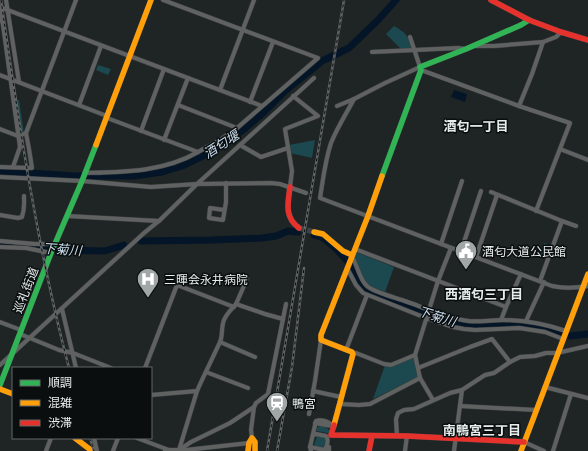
<svg xmlns="http://www.w3.org/2000/svg" width="588" height="451" viewBox="0 0 588 451" font-family="Barlow,'Noto Sans JP',sans-serif">
<rect width="100%" height="100%" fill="#1f2425"/>
<!-- green -->
<g fill="#1b494f">
<path d="M394 26C408 34 408 36 413 51L404 52 386 34Z"/>
<path d="M98 65 111 69 108 75 96 70Z"/>
<path d="M19 100 24 133 19 135 14 101Z"/>
<path d="M315 140 312 158 290 153 289 145Z"/>
<path d="M544 243 551 246 548 257 540 254Z"/>
<path d="M356 252 394 267 385 292 371 287 364 281 354 256Z"/>
<path d="M413 357 419 377 373 399 385 365Z"/>
<path d="M319 426C323 425 326 427 329 430V433H328L316 431 317 428Z"/>
<path d="M317 436 324 437C326 440 326 446 323 448L315 446 314 445Z"/>
</g>
<!-- water -->
<path fill="#031527" d="M454 90 467 94 465 102 451 97Z"/>
<g fill="none" stroke-linecap="round" stroke-linejoin="round">
<!-- river -->
<g stroke="#031527" stroke-width="7">
<path d="M0 171 75 176H134L162 172 182 166 213 151 243 130 264 112 285 91 322 61 349 48 378 20 396 0"/>
<path d="M314 235C317 236 320 236 323 238 330 243 349 260 352 268 358 278 357 283 368 291L438 318 463 325 476 326 509 324 527 325 554 331 570 336 588 334"/>
<path d="M141 241 212 240 262 238 276 236 288 231 298 232"/>
<path d="M0 244 59 250 105 251 124 245"/>
</g>
<!-- secondary-tunnel -->
<path stroke="#3d4243" stroke-width="5.5" stroke-dasharray="5.5 3" stroke-linecap="butt" d="M299 228 314 232"/>
<!-- street casing -->
<g stroke="#3c3f40" stroke-width="5">
<g id="street">
<path d="M6 0 19 82"/>
<path d="M0 7 262 106"/>
<path d="M0 8 2 18 1 21"/>
<path d="M2 18 20 147 13 167"/>
<path d="M476 46H494L543 42 556 37 561 32"/>
<path d="M372 52 458 48 466 49"/>
<path d="M421 70 519 106"/>
<path d="M0 75 107 116"/>
<path d="M220 90 254 0"/>
<path d="M354 99C346 114 337 128 331 143 325 161 323 180 320 198L552 286C565 289 576 288 588 286"/>
<path d="M250 102 273 42"/>
<path d="M79 105 101 46"/>
<path d="M178 105 237 128"/>
<path d="M337 106 354 99 385 83 420 67 410 37"/>
<path d="M107 118 198 152 220 140 237 128 318 58 163 0"/>
<path d="M0 129 18 136 26 133"/>
<path d="M141 131 164 69"/>
<path d="M164 140 188 78"/>
<path d="M240 145 261 157 288 148"/>
<path d="M560 149 588 160"/>
<path d="M0 167 32 168 29 149 26 133 76 0"/>
<path d="M85 173C123 172 164 172 198 152"/>
<path d="M0 177 82 181 151 187 197 184 271 183 280 184 306 193"/>
<path d="M290 187 292 171 285 129 318 116 293 96"/>
<path d="M491 192 562 221"/>
<path d="M224 210 210 208 209 218 223 220 226 202V183"/>
<path d="M536 211 570 123 519 106 532 74 543 42"/>
<path d="M0 215 18 218 22 217C25 208 24 205 24 196"/>
<path d="M67 216 159 221"/>
<path d="M0 241 35 244H49L54 246"/>
<path d="M441 244 462 181"/>
<path d="M0 247 26 248 51 253"/>
<path d="M355 249 506 307 521 274"/>
<path d="M461 251 481 191"/>
<path d="M352 257C358 266 359 279 367 286 374 292 393 297 402 300 423 307 446 318 469 321 480 322 491 320 503 320 525 320 545 324 566 331"/>
<path d="M476 257 497 195"/>
<path d="M347 268 356 285 363 293 426 318 453 327 464 329 475 330 519 328 545 332 563 339"/>
<path d="M540 281 562 221 576 226"/>
<path d="M236 304 247 279"/>
<path d="M62 309 76 368"/>
<path d="M283 319 286 304"/>
<path d="M501 320 506 307"/>
<path d="M526 321 544 282"/>
<path d="M0 322 21 330"/>
<path d="M20 334 59 350 73 353 111 368"/>
<path d="M220 342 255 357"/>
<path d="M346 350 367 295"/>
<path d="M353 354 356 353 384 364 391 365 415 355"/>
<path d="M0 365 144 233 160 220 197 184 314 78"/>
<path d="M145 368 177 285 234 307"/>
<path d="M418 368 470 347 492 339 510 362"/>
<path d="M206 372 248 388"/>
<path d="M545 387 588 398"/>
<path d="M313 391 341 397"/>
<path d="M151 395 197 391 202 380 220 342C223 335 221 327 224 320 227 313 232 309 236 304L265 314 283 319 268 394 256 403 254 407 230 423 191 442 179 450"/>
<path d="M433 400 420 378 415 355 438 281 451 248"/>
<path d="M340 404 359 405 370 404 420 378"/>
<path d="M460 406 536 410"/>
<path d="M309 414 315 381 321 340"/>
<path d="M315 423 332 426"/>
<path d="M397 436 396 419 398 413 404 410 414 409 450 393 462 390 485 375 494 373 510 362 520 357 535 356 546 353H557L588 346"/>
<path d="M94 438 97 451"/>
<path d="M137 438 169 450"/>
<path d="M252 438 251 430 254 407"/>
<path d="M524 442 544 451"/>
<path d="M310 447 325 450C327 446 329 440 326 436L316 434 313 435"/>
<path d="M179 450 197 391"/>
<path d="M46 451 51 438"/>
<path d="M113 451 118 438"/>
<path d="M165 451 169 450H186L249 443"/>
<path d="M311 451 310 447 316 421C323 419 329 422 334 427"/>
<path d="M329 451V447"/>
<path d="M405 451 407 436"/>
<path d="M454 451 462 390"/>
<path d="M553 451 571 394"/>
</g>
</g>
<!-- fast casing -->
<g stroke="#3c3f40" stroke-width="6">
<g id="fast">
<path d="M382 176 421 70 420 67 466 49 521 25 529 20"/>
<path d="M0 385 51 253 82 181 96 145"/>
</g>
</g>
<!-- slow casing -->
<g stroke="#3c3f40" stroke-width="6">
<g id="slow">
<path d="M96 145 151 0"/>
<path d="M314 232 323 234 343 251 352 255"/>
<path d="M0 389 13 394"/>
<path d="M334 425 353 354 352 352 321 340V335L368 216 382 176"/>
<path d="M75 438 92 451"/>
<path d="M248 451 249 443 252 438 255 442V451"/>
<path d="M521 451 588 274"/>
</g>
</g>
<!-- jam casing -->
<g stroke="#3c3f40" stroke-width="6">
<g id="jam">
<path d="M491 0 529 20 561 32 588 40"/>
<path d="M290 187C288 203 284 217 299 228"/>
<path d="M334 425 331 435 407 436 524 442"/>
<path d="M369 451 372 436"/>
</g>
</g>
<!-- street -->
<use href="#street" stroke="#606262" stroke-width="4"/>
<!-- fast -->
<use href="#fast" stroke="#30b455" stroke-width="5.5"/>
<!-- slow -->
<use href="#slow" stroke="#ff9f0a" stroke-width="5.5"/>
<!-- jam -->
<use href="#jam" stroke="#e5322d" stroke-width="5.5"/>
<!-- rail casing -->
<g stroke="#606363" stroke-width="2.5">
<g id="rail">
<path d="M1 0C19 124 37 247 69 368"/>
<path d="M90 438 94 451"/>
<path d="M267 451 344 0"/>
<path d="M277 451 292 367 304 268"/>
</g>
</g>
<!-- rail -->
<use href="#rail" stroke="#0a0e0e" stroke-width="1" stroke-dasharray="3" stroke-linecap="butt"/>
</g>
<!-- icons -->
<defs>
<g id="civic-pin" transform="scale(1.15)"><path d="M0 17L-7.5 6A9.5 9.5 0 1 1 7.5 6Z" fill="#a1a7a7" stroke="#0a0e0e"/><path d="M-.6-6.5H3V-4.5H.6V-3L4-1V1h2V6H-6V1h2V-1L-.6-3ZM-1.2 2.5V6h2.4V2.5Z" fill="#fff"/></g>
<g id="hospital-pin" transform="scale(1.15)"><path d="M0 17L-7.5 6A9.5 9.5 0 1 1 7.5 6Z" fill="#a1a7a7" stroke="#0a0e0e"/><path d="M-5-5h3v3.5h4V-5h3V5h-3V1.5h-4V5h-3Z" fill="#fff"/></g>
<g id="station-pin" transform="scale(1.15)"><path d="M0 17L-7.5 6A9.5 9.5 0 1 1 7.5 6Z" fill="#a1a7a7" stroke="#0a0e0e"/><path d="M-3-6H3Q5-6 5-4V2Q5 4 3 4L4.5 6H3L1.5 4h-3L-3 6H-4.5L-3 4Q-5 4-5 2V-4Q-5-6-3-6ZM-3.5-4v3h7v-3ZM-3.5 1v1.5H-2V1ZM2 1v1.5H3.5V1Z" fill="#fff"/></g>
</defs>
<g fill-rule="evenodd">
<use href="#civic-pin" x="466" y="251"/>
<use href="#hospital-pin" x="148" y="279"/>
<use href="#station-pin" x="277" y="403"/>
</g>
<g text-anchor="middle" dominant-baseline="central" stroke-width="3" stroke-linejoin="round" paint-order="stroke">
<!-- poi labels -->
<g font-size="12" fill="#e7eded" stroke="#0a0e0e" text-anchor="start">
<text x="482" y="251">酒匂大道公民館</text>
<text x="164" y="279">三暉会永井病院</text>
<text x="292" y="403">鴨宮</text>
</g>
<!-- street labels -->
<g font-size="12" fill="#e7eded" stroke="#0a0e0e">
<text transform="translate(25 290) rotate(-69)">巡礼街道</text>
</g>
<!-- neighbourhood labels -->
<g font-size="13" font-weight="bold" fill="#e7eded" stroke="#0a0e0e">
<text x="476" y="126">酒匂一丁目</text>
<text x="484" y="294">西酒匂三丁目</text>
<text x="482" y="430">南鴨宮三丁目</text>
</g>
<!-- water labels -->
<g font-size="13" font-style="italic" fill="#c9ddee" stroke="#0a0e0e">
<text transform="translate(221 144) rotate(-33)">酒匂堰</text>
<text transform="translate(62 249) rotate(4)">下菊川</text>
<text transform="translate(437 316) rotate(17)">下菊川</text>
</g>
</g>
<!-- legend -->
<rect x="12" y="367" width="140" height="72" fill="#0a0e0e" stroke="#626767"/>
<rect x="20" y="380" width="20" height="6" fill="#30b455" stroke="#626767"/>
<text x="48" y="387" font-size="12" fill="#e7eded">順調</text>
<rect x="20" y="400" width="20" height="6" fill="#ff9f0a" stroke="#626767"/>
<text x="48" y="407" font-size="12" fill="#e7eded">混雑</text>
<rect x="20" y="420" width="20" height="6" fill="#e5322d" stroke="#626767"/>
<text x="48" y="427" font-size="12" fill="#e7eded">渋滞</text>
</svg>
